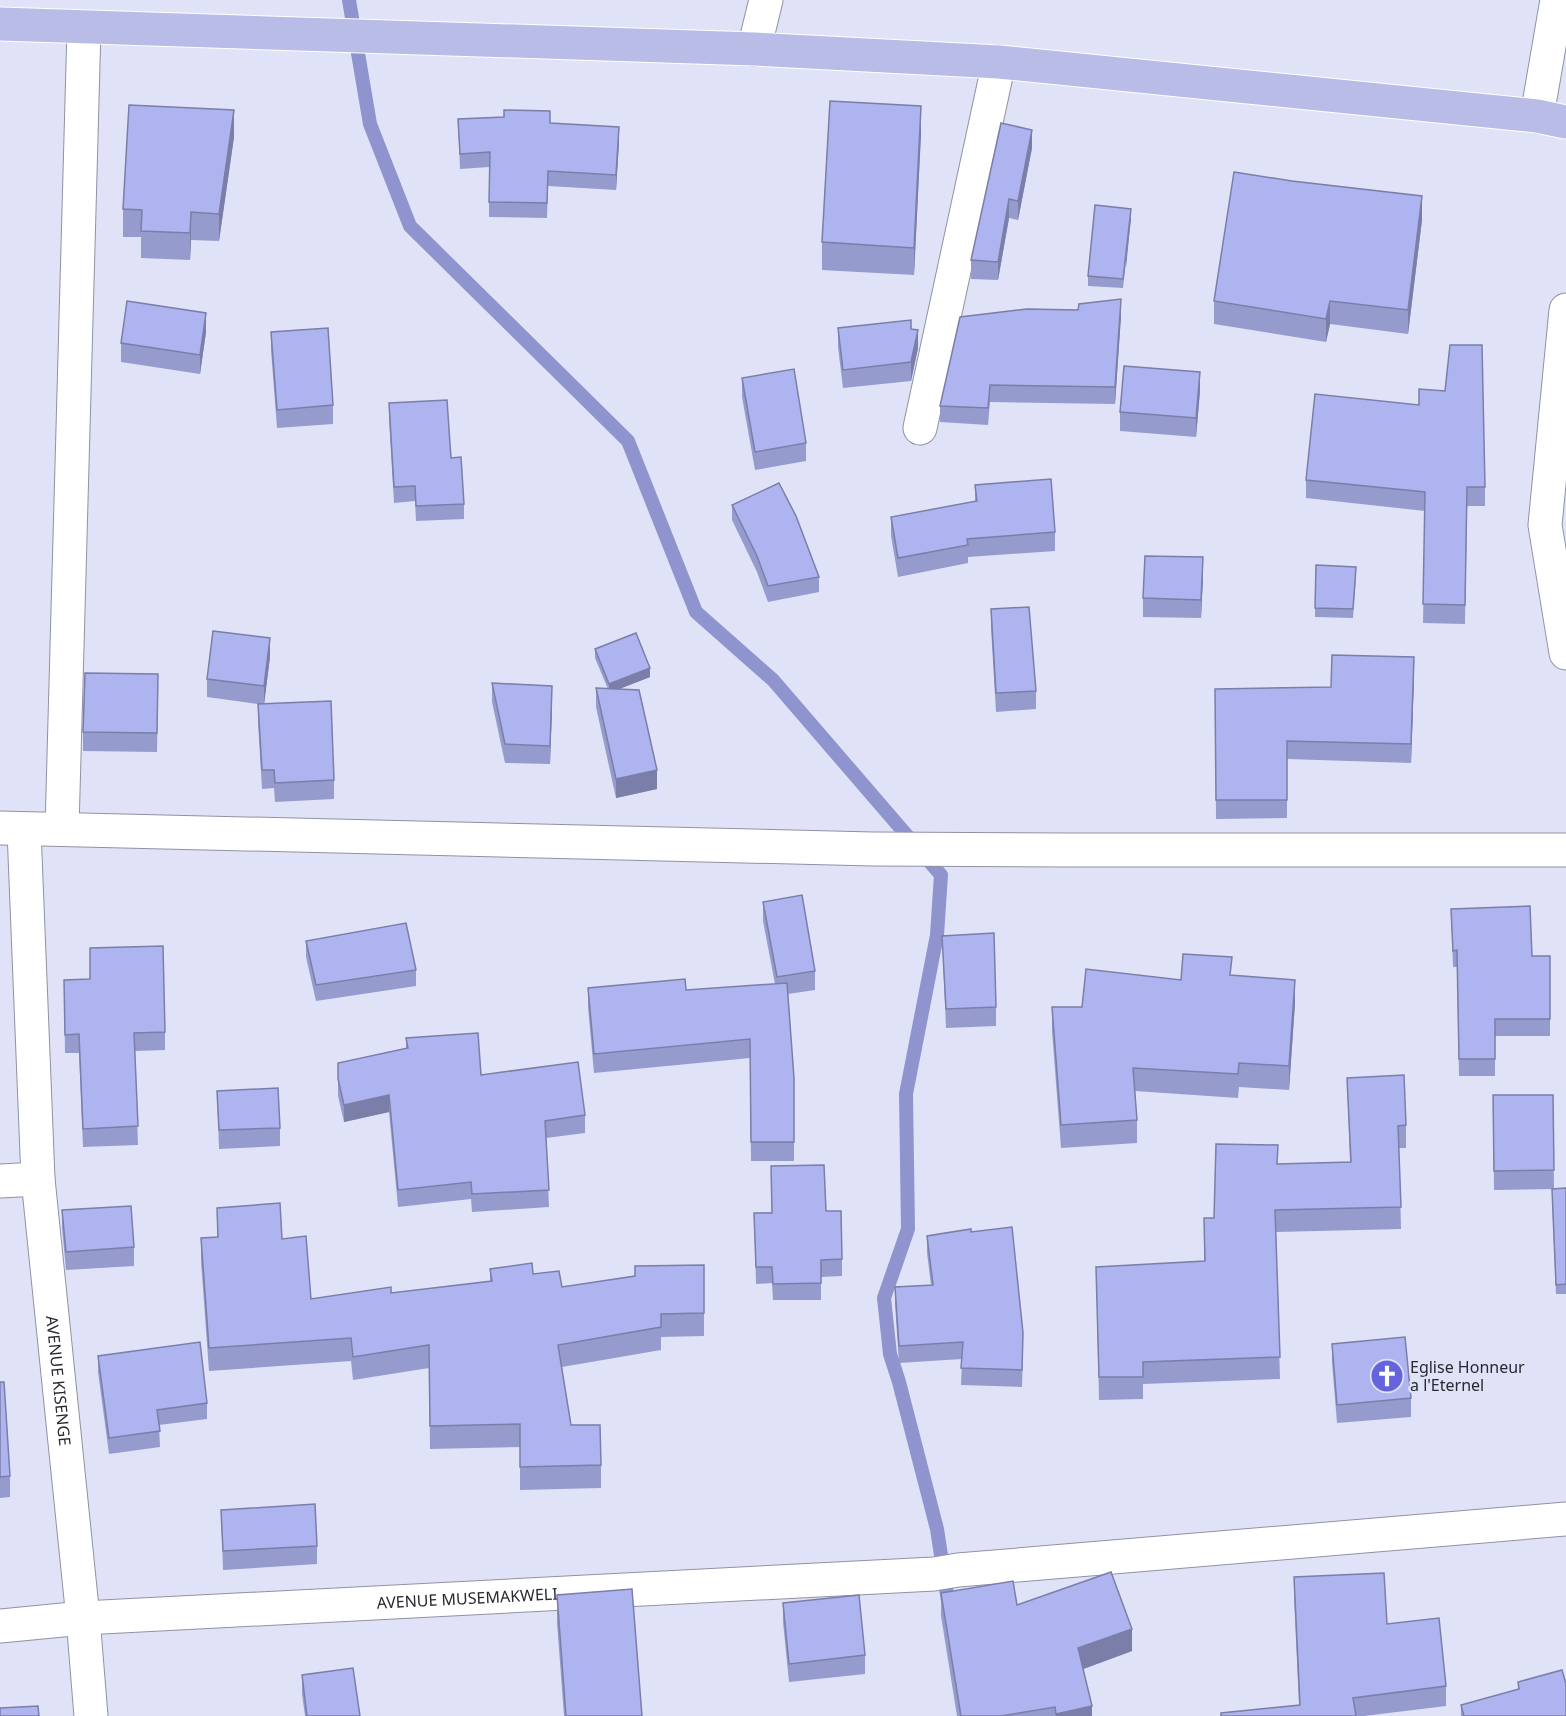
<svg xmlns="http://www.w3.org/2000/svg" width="1566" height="1716" viewBox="0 0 1566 1716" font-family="'Noto Sans',sans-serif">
<rect width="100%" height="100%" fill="#e0e3f7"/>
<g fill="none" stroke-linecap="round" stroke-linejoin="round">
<!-- stream -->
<path stroke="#8f94ce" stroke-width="14" d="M349 0 370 124 410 226 628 441 696 612 773 680 941 875 937 935 906 1094 908 1229 884 1298 890 1354 899 1382 937 1529 949 1608"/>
<!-- minor casing -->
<g stroke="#8f92a5" stroke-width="35">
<g id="minor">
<path d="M754 49 766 0"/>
<path d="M1537 116 1557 0"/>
<path d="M1566 310 1545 525 1566 653"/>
<path d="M920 428 999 62"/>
<path d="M0 828 873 849 1065 850H1566"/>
<path d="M62 829 84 28"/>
<path id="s1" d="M24 830 38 1179 83 1618 91 1716"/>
<path d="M0 1181 38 1179"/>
<path id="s2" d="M0 1626 83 1618 934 1574 958 1570 1566 1519"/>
</g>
</g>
<!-- major casing -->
<g stroke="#fff" stroke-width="35">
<path id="major" d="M0 24 754 49 999 62 1537 116 1566 122"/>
</g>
<!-- minor -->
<use href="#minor" stroke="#fff" stroke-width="33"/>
<!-- major -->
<use href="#major" stroke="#b9bce6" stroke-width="33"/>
</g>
<!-- wall -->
<g fill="#969bce">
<path d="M458 119 550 123 619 142 616 190 548 186 547 218 489 217V167L460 169Z"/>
<path d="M921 134 914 275 822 270V242Z"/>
<path d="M234 137 219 241 191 240 190 260 141 258V237H123V209Z"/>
<path d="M1032 148 1018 220 1009 218 998 280 971 279V260Z"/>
<path d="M1131 218 1123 288 1088 286V276Z"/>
<path d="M1422 220 1408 334 1330 324 1326 342 1214 324V301Z"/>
<path d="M1121 316 1115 404 990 402 988 425 940 422V406Z"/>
<path d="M838 328 911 329 918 348 911 381 843 388 838 347Z"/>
<path d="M206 332 200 374 121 362V343Z"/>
<path d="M271 332 333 405V424L277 428 271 350Z"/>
<path d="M742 378 806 443V461L755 470 742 397Z"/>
<path d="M1200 391 1196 437 1120 431V412Z"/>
<path d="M389 403 464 504V519L416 521 415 501 394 503 389 418Z"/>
<path d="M1306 480 1485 487V506H1467L1465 624 1423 623 1425 511 1306 498Z"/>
<path d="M975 485 1055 532V551L968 557V563L898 577 891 536V517L975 501Z"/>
<path d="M732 505 819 577V592L768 602 757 572 732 520Z"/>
<path d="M1203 576 1201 618 1143 617V598Z"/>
<path d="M1356 576 1353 618 1315 617V608Z"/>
<path d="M991 609 1036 691V709L996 712 991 628Z"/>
<path d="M595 649 650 677 619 689 657 789 616 798 596 707V688L608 689 595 658Z"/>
<path d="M270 657 264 703 334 780V799L275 802 274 788 262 789 258 722V704L207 697V679Z"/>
<path d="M1414 676 1411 763 1287 759V818L1216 819 1215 689 1331 687Z"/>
<path d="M492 683 552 705 550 764 505 763 492 702Z"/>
<path d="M158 693 157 752 83 751V732Z"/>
<path d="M763 902 815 971V990L788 994 794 1078V1161H751L750 1058 594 1073 588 1007V988L686 990 775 984 763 921Z"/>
<path d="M1451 909 1532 956H1550V1036H1495V1076H1459L1457 967H1453Z"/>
<path d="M942 936 996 1007V1026L946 1028Z"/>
<path d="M306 941 416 970V986L316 1001 306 957Z"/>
<path d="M1232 975 1295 1003 1289 1090 1239 1087 1238 1098 1135 1091 1137 1120V1143L1061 1148 1052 1031V1007H1082L1181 980Z"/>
<path d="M64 980 165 1032V1050L135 1051 138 1145 83 1147 79 1053H65Z"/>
<path d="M406 1038 481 1075 585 1115V1133L546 1138 549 1207 472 1212 471 1199 398 1207 389 1112 344 1122 338 1096V1063L406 1048Z"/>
<path d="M1347 1078 1406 1125V1148H1399L1401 1229 1276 1232 1280 1379 1143 1384V1399L1099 1400 1096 1267 1204 1261V1218H1214L1278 1164 1350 1162Z"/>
<path d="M217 1091 280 1128V1146L219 1149Z"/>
<path d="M1493 1095H1553L1554 1189 1494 1190Z"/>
<path d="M1566 1188V1294H1556L1552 1199Z"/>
<path d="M217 1208 282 1239 311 1299 391 1293 490 1281V1269L533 1274 562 1287 704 1265V1336L661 1337V1350L562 1367 571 1425 601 1465V1488L520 1490V1447L430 1449 429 1368 353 1380 351 1361 209 1371 201 1261V1238L217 1237Z"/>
<path d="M62 1210 134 1247V1266L66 1270 62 1228Z"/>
<path d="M826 1211 842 1259V1276L821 1277V1300H773L772 1283 756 1284 754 1213Z"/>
<path d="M971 1232 1023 1350 1022 1387 961 1385 962 1359 899 1363 895 1304V1287L931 1285 927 1253V1236Z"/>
<path d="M1332 1344 1411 1398V1417L1337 1423 1332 1362Z"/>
<path d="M98 1356 207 1403V1419L159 1425 160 1447 109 1454 98 1372Z"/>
<path d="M0 1382 10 1476V1497L0 1498Z"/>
<path d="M221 1510 317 1546V1564L223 1570Z"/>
<path d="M1294 1577 1387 1624 1446 1686V1706L1364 1716H1221L1299 1705 1294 1597Z"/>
<path d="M941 1593 1017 1605 1132 1651 1083 1669 1092 1716H957L941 1616Z"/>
<path d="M557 1595 642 1716H564L557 1623Z"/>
<path d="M783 1603 865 1655V1674L789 1682 783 1622Z"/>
<path d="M302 1675 360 1716H305L302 1694Z"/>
<path d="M1518 1682 1566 1716H1461V1705L1518 1689Z"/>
</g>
<!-- shaded-wall -->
<g fill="#7a7ea8">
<path d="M921 106V134L914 275V248Z"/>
<path d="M234 110V137L219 241V214Z"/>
<path d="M619 127V142L616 190V175Z"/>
<path d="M1032 130V148L1018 220V201Z"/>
<path d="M1422 196V220L1408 334V310Z"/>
<path d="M1009 199V218L998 280V262Z"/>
<path d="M1131 209V218L1126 268V259Z"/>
<path d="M191 212V240L190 260V233Z"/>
<path d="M1121 299V316L1115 404V387Z"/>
<path d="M1330 301V324L1326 342V319Z"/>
<path d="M206 313V332L200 374V355Z"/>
<path d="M918 330V348L911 381V362Z"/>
<path d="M1200 372V391L1196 437V418Z"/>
<path d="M1203 557V576L1201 618V600Z"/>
<path d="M270 638V657L264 705V686Z"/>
<path d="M1414 657V676L1411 763V744Z"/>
<path d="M650 668V677L609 693V684Z"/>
<path d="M552 686V705L550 764V746Z"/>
<path d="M657 770V789L616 798V779Z"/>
<path d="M1295 980V1003L1289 1090V1066Z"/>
<path d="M389 1095V1112L344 1122V1105Z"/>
<path d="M1132 1629V1651L1078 1671V1648Z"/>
<path d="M1092 1706V1716H1056V1714Z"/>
</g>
<!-- building -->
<g fill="#aeb4f0" stroke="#7a7ea8" stroke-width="1.5">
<path d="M830 101 921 106 914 248 822 242Z"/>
<path d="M129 105 234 110 219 214 191 212 190 233 141 231 142 210 123 209Z"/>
<path d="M504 110 550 111V123L619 127 616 175 548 171 547 203 489 202 490 152 460 154 458 119 504 117Z"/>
<path d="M1001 123 1032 130 1018 201 1009 199 998 262 971 260Z"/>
<path d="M1234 172 1292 181 1422 196 1408 310 1330 301 1326 319 1214 301Z"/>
<path d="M1095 205 1131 209 1123 279 1088 276Z"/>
<path d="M1121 299 1115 387 990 385 988 408 940 406 960 317 1027 309 1078 310 1079 304Z"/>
<path d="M127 301 206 313 200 355 121 343Z"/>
<path d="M911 320V329L918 330 911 362 843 370 838 328Z"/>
<path d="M328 328 333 405 277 410 271 332Z"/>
<path d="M1450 345H1482L1485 487H1467L1465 605 1423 604 1425 492 1306 480 1315 394 1419 405V389L1445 391Z"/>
<path d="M1124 366 1200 372 1196 418 1120 412Z"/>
<path d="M794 369 806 443 755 452 742 378Z"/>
<path d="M447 400 451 458 461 457 464 504 416 506 415 486 394 487 389 403Z"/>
<path d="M1051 479 1055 532 967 539 968 545 898 558 891 517 977 501 975 485Z"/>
<path d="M779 483 796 516 819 577 768 586 757 556 732 505Z"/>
<path d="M1145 556 1203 557 1201 600 1143 598Z"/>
<path d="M1316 565 1356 567 1353 609 1315 608Z"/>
<path d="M1029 607 1036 691 996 693 991 609Z"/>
<path d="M213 631 270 638 264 686 207 679Z"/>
<path d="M636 633 650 668 609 684 595 649Z"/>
<path d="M1332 655 1414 657 1411 744 1287 741V800H1216L1215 689 1331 687Z"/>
<path d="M85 673 158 674 157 733 83 732Z"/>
<path d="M492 683 552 686 550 746 505 744Z"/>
<path d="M596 688 639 690 657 770 616 779Z"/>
<path d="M331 701 334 780 275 783 274 770H262L258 704Z"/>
<path d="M802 895 815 971 777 977 763 902Z"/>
<path d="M1530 906 1532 956H1550V1019H1495V1059H1459L1457 950 1453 951 1451 909Z"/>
<path d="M406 923 416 970 316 985 306 941Z"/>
<path d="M994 933 996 1007 946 1009 942 936Z"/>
<path d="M163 946 165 1032 134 1033 138 1126 83 1129 79 1034 65 1035 64 980 90 979V948Z"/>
<path d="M1183 954 1232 957 1230 975 1295 980 1289 1066 1239 1063 1238 1074 1133 1068 1137 1120 1061 1125 1052 1007H1082L1086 969 1181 980Z"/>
<path d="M685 979 686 990 787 983 794 1078V1142H751L750 1039 594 1054 588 988Z"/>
<path d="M478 1033 481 1075 578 1062 585 1115 545 1121 549 1190 472 1194 471 1182 398 1190 389 1095 344 1105 338 1079V1063L408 1048 406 1038Z"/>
<path d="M1404 1075 1406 1125 1398 1126 1401 1207 1275 1210 1280 1357 1143 1362V1377H1099L1096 1267 1205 1261 1204 1218H1214L1216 1144 1278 1145 1277 1164 1351 1162 1347 1078Z"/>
<path d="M278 1088 280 1128 219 1130 217 1091Z"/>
<path d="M1493 1095H1553L1554 1170 1494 1171Z"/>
<path d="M824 1165 826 1211H841L842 1259 821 1260V1283L773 1284 772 1267H756L754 1213H772L771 1166Z"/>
<path d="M1566 1188V1284L1556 1285 1552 1189Z"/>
<path d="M280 1203 282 1239 306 1236 311 1299 391 1287V1293L492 1281 490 1269 532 1263 533 1274 559 1271 562 1287 635 1276V1266L704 1265V1313L661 1314V1327L558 1345 571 1425H600L601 1465 520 1467V1424L430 1426 429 1345 353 1357 351 1338 209 1348 201 1238 218 1237 217 1208Z"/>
<path d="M131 1206 134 1247 66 1252 62 1210Z"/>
<path d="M1012 1227 1023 1333 1022 1370 961 1368 963 1342 899 1346 895 1287 933 1285 927 1236 971 1229V1232Z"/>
<path d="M1405 1337 1411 1398 1337 1405 1332 1344Z"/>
<path d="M200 1342 207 1403 157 1410 160 1431 109 1438 98 1356Z"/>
<path d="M0 1382H4L10 1476 0 1477Z"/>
<path d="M315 1504 317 1546 223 1551 221 1510Z"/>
<path d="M1111 1572 1132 1629 1078 1648 1092 1706 1056 1714 1055 1707 1001 1716H961L941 1593 1013 1581 1017 1605Z"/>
<path d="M1384 1573 1387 1624 1439 1618 1446 1686 1353 1698 1356 1716H1221V1713L1300 1705 1294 1577Z"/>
<path d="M632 1589 642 1716H566L557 1595Z"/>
<path d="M859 1595 865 1655 789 1664 783 1603Z"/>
<path d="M353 1668 360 1716H307L302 1675Z"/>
<path d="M1562 1670 1566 1684V1716H1464L1461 1705 1519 1689 1518 1682Z"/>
<path d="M38 1706 39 1716H0V1708Z"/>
</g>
<!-- icons -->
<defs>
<g id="church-disc" transform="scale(1.725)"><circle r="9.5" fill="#6664dd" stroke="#e0e3f7"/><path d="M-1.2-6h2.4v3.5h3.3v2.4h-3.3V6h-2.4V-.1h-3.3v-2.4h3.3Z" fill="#fff"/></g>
</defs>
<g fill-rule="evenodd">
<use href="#church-disc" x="1387" y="1376"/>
</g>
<g text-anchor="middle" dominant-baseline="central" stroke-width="5" stroke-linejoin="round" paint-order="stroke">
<!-- poi labels -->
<g font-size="16" fill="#272830" stroke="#e0e3f7" text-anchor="start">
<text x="1410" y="1367">Eglise Honneur<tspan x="1410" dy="18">a l'Eternel</tspan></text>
</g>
<!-- street labels -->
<g font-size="16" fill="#272830" stroke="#e0e3f7">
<text stroke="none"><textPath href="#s1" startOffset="552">AVENUE KISENGE</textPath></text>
<text stroke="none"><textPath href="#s2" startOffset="468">AVENUE MUSEMAKWELI</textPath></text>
</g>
</g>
</svg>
